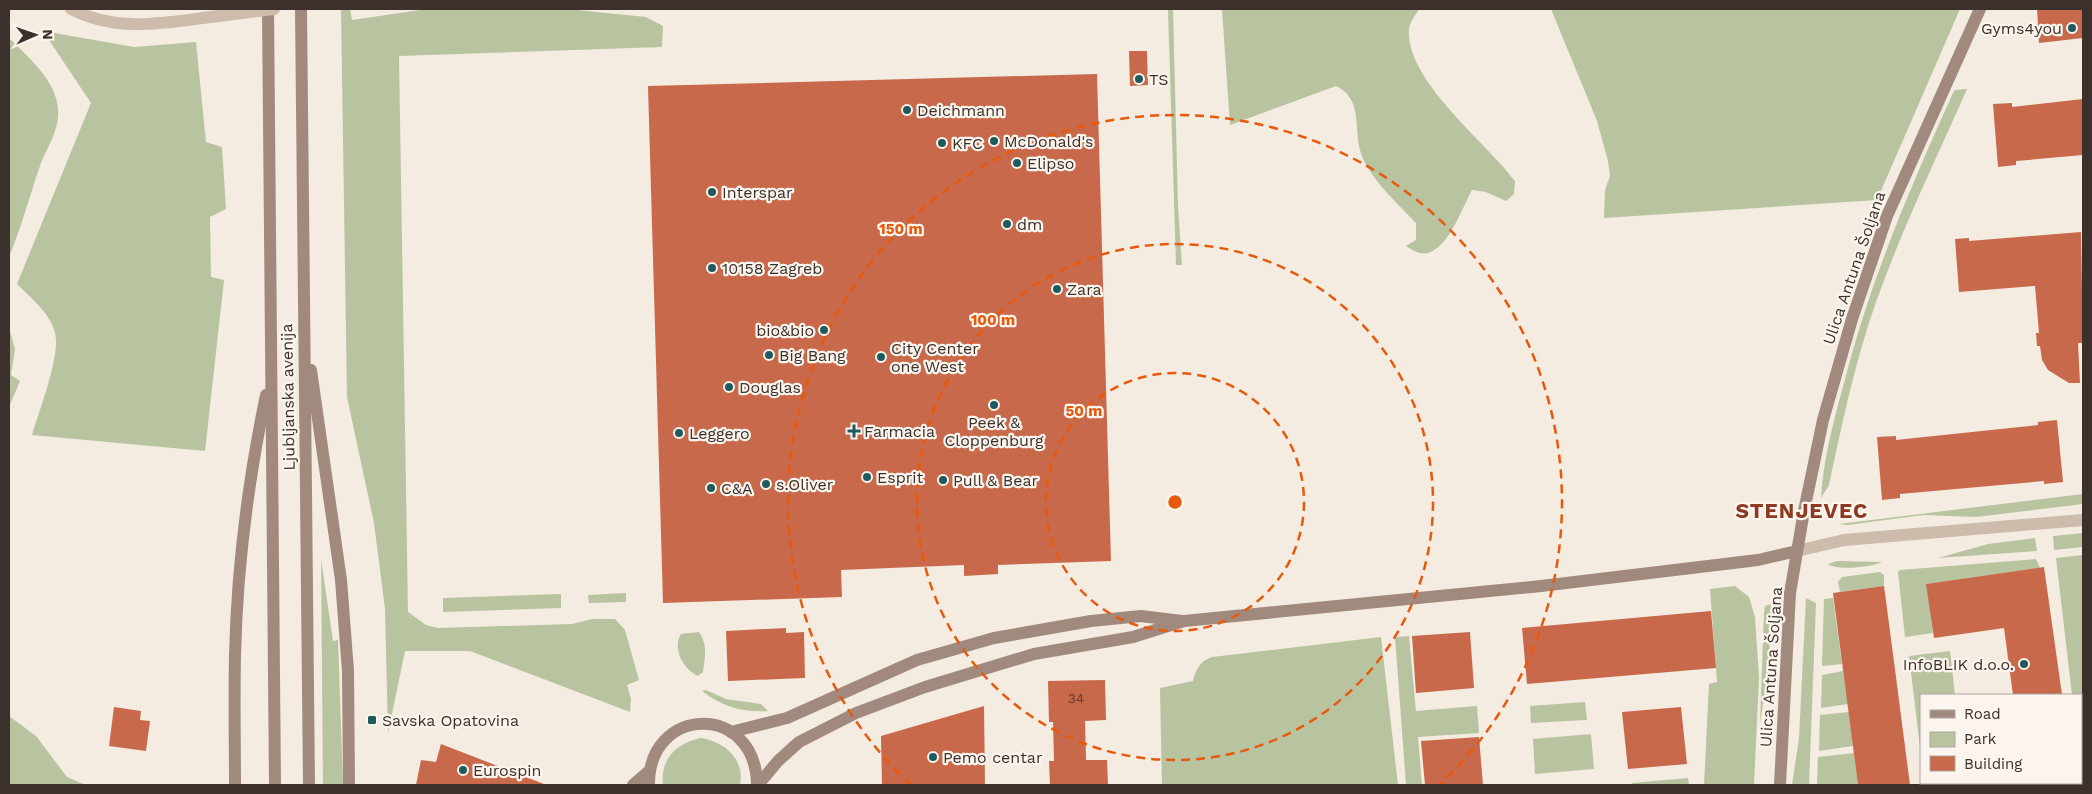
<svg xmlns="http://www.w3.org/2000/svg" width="2092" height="794" viewBox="0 0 2092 794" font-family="'Work Sans',sans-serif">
<rect width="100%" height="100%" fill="#f4ebe1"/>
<!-- green -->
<g fill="#b8c4a0">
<path d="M341 9H350L352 20 427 9H567L646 17 663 26 662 47 399 56 408 612 426 625 438 628 572 624 592 619H615L625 630 639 680 627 685 631 699 630 712 470 651H405L388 733 385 609 374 523 347 397Z"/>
<path d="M1168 9H1173L1178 206 1182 265H1176Z"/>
<path d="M1222 9H1419C1416 15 1409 23 1409 29 1405 80 1486 142 1515 181L1514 194 1506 201 1486 192 1472 190C1462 208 1449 247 1428 253 1420 255 1412 250 1406 246L1416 240V223C1399 205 1366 175 1360 150 1354 126 1362 98 1336 86L1230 125Z"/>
<path d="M1551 9H1960L1877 200 1604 218 1605 190 1610 176 1608 161 1597 121Z"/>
<path d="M43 31 134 47 196 42 206 142 222 147 226 209 210 217 211 277 224 280 205 451 32 435C39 411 61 355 55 333 51 314 30 297 17 284L91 103Z"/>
<path d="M9 38C28 57 56 80 58 109 60 128 48 146 41 163 30 194 22 226 9 257Z"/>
<path d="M1967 89C1936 159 1902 229 1876 302 1855 362 1842 423 1829 485L1821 498C1823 461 1833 423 1843 387 1869 284 1909 190 1953 93L1955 90Z"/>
<path d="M9 328 15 349 11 375 20 381 9 407Z"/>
<path d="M2083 494V504L1976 517 1924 515 1847 525 1839 524Z"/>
<path d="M2083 533V547L2054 550 2053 536Z"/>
<path d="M2035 538 2037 551 1938 558 1988 544Z"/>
<path d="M2083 555V780L2081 769V695H2072L2056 558Z"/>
<path d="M321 559 333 641 338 640 343 785H323Z"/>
<path d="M2036 559 2040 568 1927 584 1933 633 1905 637 1898 572 1900 570Z"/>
<path d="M1837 561 1882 562C1872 567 1837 571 1828 564Z"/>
<path d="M1880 572 1884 575V586L1840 592 1838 582 1842 577Z"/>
<path d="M1735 586 1749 597 1755 617 1759 678 1754 785H1704L1709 684 1717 682 1710 589Z"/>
<path d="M626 593V602L589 603 588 595Z"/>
<path d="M561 594V608L443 612V598Z"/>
<path d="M1806 598 1816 603 1809 785H1792L1799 738Z"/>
<path d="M1833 598 1842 664 1822 666 1824 599Z"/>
<path d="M1771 604 1769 665 1760 723 1764 612 1765 606Z"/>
<path d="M699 632C708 645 705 657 703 672L698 676C683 669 672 648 681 634Z"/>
<path d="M1409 636 1416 711 1477 706 1479 733 1418 737 1422 785H1406L1395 637Z"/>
<path d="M1381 637 1398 785H1162L1160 688 1193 681C1196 669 1200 661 1212 657Z"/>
<path d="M1950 651 1955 695H1921V755L1909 656Z"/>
<path d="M1843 671 1848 704 1821 708 1822 675Z"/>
<path d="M706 690 726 699 761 704 768 711C743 713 721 706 702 691Z"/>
<path d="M1585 702 1587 720 1531 723 1530 706Z"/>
<path d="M1849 712 1853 746 1819 751 1820 715Z"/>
<path d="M9 716 36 736 67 777 86 785H9Z"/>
<path d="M1591 734 1594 769 1535 774 1533 739Z"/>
<path d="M701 738C725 742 745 759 740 785H663C660 759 676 743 701 738Z"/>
<path d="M1854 753 1858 785H1817L1818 757Z"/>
<path d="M1688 778 1689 785H1632V783Z"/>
</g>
<!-- building -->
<g fill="#c8694b">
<path d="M2037 9H2083V38L2039 43Z"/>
<path d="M1129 51H1147L1148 85 1130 86Z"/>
<path d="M1097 74 1111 561 998 565V574L964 576V565L841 570 842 597 663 603 648 86Z"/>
<path d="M2083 99V155L2016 161V165L1998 167 1993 104 2012 103V107Z"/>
<path d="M2081 232 2083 343H2078L2080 383H2069L2048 370 2042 360 2040 346H2037L2036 333H2039L2035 286 1959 292 1955 239 1969 238V241Z"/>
<path d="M2057 420 2063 482 2044 484V481L1900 494V498L1882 500 1877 437 1896 436V440L2038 425V422Z"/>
<path d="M2044 567 2062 695H2013L2004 628 1934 638 1926 584Z"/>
<path d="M1884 586 1893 654 1910 785H1858L1833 593Z"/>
<path d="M1711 611 1716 668 1527 684 1522 628Z"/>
<path d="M786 628V633L804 632 805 678 728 681 726 631Z"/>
<path d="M1470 632 1474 688 1416 693 1412 636Z"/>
<path d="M1105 680 1106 720 1085 721 1086 760H1107L1108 785H1050L1049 761H1054L1053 722H1049L1048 681Z"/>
<path d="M984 706 985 785H882L881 736Z"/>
<path d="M114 707 141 711 140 720 150 721 146 751 109 746Z"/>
<path d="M1681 707 1687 764 1628 769 1622 712Z"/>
<path d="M1479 737 1483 785H1425L1421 741Z"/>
<path d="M441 744 544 784 543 785H416L421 760 436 762Z"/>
</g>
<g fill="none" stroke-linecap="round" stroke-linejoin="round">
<!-- street -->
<g stroke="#cdbbac" stroke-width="12">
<path d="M71 9C120 34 166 22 219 16"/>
<path d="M1797 551 1844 540 2083 520"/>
</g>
<!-- secondary -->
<g stroke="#a18a7d" stroke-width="12">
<path d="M268 9 275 785"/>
<path d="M301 9 309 785"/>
<path d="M311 370 341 580 348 671 349 785"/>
<path d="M731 732 787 718 917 660 994 638 1091 621 1141 616 1182 621"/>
<path d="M235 785C235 742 234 699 235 656 237 568 248 481 266 395"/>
<path d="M633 785 649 771"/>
<path d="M649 785C648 705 756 702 757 785"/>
<path d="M758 785 778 761 799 742 856 713 925 687 1034 654 1133 637 1184 621 1541 586 1758 560 1797 551"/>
<path d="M1780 785 1790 593 1804 511 1823 420 1852 319 1887 216 1980 9"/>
</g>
<!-- street-bridge -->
<path stroke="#cdbbac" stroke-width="12" d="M219 16 274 9"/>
</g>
<!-- distance rings -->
<g fill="none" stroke="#e8590c" stroke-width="2.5" stroke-dasharray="9 6">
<circle cx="1175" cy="502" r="129"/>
<circle cx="1175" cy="502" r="258"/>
<path d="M911 785A387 387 0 1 1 1439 785"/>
</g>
<!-- markers -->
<g fill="#1f5a5e" stroke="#fbf5ee" stroke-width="2">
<circle cx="2072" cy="28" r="5"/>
<circle cx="1139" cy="79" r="5"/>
<circle cx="907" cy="110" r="5"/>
<circle cx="994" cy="141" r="5"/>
<circle cx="942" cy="143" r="5"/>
<circle cx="1017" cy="163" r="5"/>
<circle cx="712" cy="192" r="5"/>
<circle cx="1007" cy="224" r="5"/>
<circle cx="712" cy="268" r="5"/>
<circle cx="1057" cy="289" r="5"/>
<circle cx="824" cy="330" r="5"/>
<circle cx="769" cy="355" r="5"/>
<circle cx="881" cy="357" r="5"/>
<circle cx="729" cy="387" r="5"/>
<circle cx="994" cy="405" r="5"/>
<path d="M851.5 423.5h5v5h5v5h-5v5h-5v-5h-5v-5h5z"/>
<circle cx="679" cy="433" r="5"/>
<circle cx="867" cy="477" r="5"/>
<circle cx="943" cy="480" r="5"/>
<circle cx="766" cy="484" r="5"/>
<circle cx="711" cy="488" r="5"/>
<circle cx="2024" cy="664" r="5"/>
<rect x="367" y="715" width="10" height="10" rx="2.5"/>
<circle cx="933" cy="757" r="5"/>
<circle cx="463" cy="770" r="5"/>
</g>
<g text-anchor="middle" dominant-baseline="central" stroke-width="4.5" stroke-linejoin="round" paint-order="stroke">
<!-- number labels -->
<g font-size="14" fill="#5e3e33">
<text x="1076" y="698">34</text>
</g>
<!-- poi labels -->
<g font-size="16" fill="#3b302b" stroke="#fbf5ee" text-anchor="start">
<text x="2062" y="28" text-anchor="end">Gyms4you</text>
<text x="1149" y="79">TS</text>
<text x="917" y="110">Deichmann</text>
<text x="1004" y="141">McDonald's</text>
<text x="952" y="143">KFC</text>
<text x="1027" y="163">Elipso</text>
<text x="722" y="192">Interspar</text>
<text x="1017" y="224">dm</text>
<text x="722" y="268">10158 Zagreb</text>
<text x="1067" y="289">Zara</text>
<text x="814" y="330" text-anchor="end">bio&amp;bio</text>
<text x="891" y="348">City Center<tspan x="891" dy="18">one West</tspan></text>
<text x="779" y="355">Big Bang</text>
<text x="739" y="387">Douglas</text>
<text x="994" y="422" text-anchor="middle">Peek &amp;<tspan x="994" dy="18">Cloppenburg</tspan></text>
<text x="864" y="431">Farmacia</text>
<text x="689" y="433">Leggero</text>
<text x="877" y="477">Esprit</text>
<text x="953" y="480">Pull &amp; Bear</text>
<text x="776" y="484">s.Oliver</text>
<text x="721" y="488">C&amp;A</text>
<text x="2014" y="664" text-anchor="end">InfoBLIK d.o.o.</text>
<text x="382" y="720">Savska Opatovina</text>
<text x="943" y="757">Pemo centar</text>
<text x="473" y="770">Eurospin</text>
</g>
<!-- street labels -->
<g font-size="16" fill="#3b302b" stroke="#fbf5ee">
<text transform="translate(1854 268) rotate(-71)">Ulica Antuna Šoljana</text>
<text transform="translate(288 397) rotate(-91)">Ljubljanska avenija</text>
<text transform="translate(1771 667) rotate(-86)">Ulica Antuna Šoljana</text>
</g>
<!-- district labels -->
<g font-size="21" font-weight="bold" letter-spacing="1" fill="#8c3b22" stroke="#fbf5ee">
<text x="1802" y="510">STENJEVEC</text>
</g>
</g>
<circle cx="1175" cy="502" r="8" fill="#e8590c" stroke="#fbf5ee" stroke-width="2.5"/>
<g font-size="15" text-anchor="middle" font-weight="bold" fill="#e8590c" stroke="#fbf5ee" stroke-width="4.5" stroke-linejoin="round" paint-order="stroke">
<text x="901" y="234">150 m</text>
<text x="993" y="325">100 m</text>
<text x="1084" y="416">50 m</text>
</g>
<!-- border -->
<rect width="2092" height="794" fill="none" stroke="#3b302b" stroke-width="20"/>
<!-- legend -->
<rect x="1920" y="694" width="162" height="90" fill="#fbf5ee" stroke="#aea6a0"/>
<rect x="1930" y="710" width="25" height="8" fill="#a18a7d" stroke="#aea6a0"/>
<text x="1964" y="719" font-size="15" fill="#3b302b">Road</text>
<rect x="1930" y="732" width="25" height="15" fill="#b8c4a0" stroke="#aea6a0"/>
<text x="1964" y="744" font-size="15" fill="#3b302b">Park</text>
<rect x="1930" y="756" width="25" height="15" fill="#c8694b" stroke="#aea6a0"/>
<text x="1964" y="769" font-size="15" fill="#3b302b">Building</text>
<!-- north arrow -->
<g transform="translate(35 35) rotate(88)" stroke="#fbf5ee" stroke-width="4" paint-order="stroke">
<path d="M0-4L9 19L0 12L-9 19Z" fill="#3b302b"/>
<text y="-8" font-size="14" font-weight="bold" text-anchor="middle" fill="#3b302b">N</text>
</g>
</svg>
